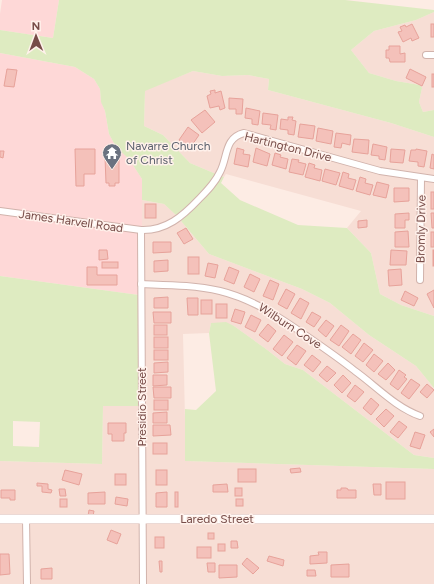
<svg xmlns="http://www.w3.org/2000/svg" width="434" height="584" viewBox="0 0 434 584" font-family="Figtree,sans-serif">
<rect width="100%" height="100%" fill="#fdece4"/>
<!-- residential -->
<g fill="#f7ded5">
<path d="M434 12V52H424V58L434 59V110L423 112 419 102 422 88 420 85 396 81 369 73 351 50 374 31 416 20Z"/>
<path d="M193 71 222 76 248 75 269 79 268 90 391 123 434 137V176L380 168 245 130 236 132 229 138 216 174 190 163 163 135 144 126 145 90Z"/>
<path d="M244 136 379 174 418 180V283H423L424 181 434 183V316L401 305 380 294 371 253 347 228 361 211 226 174 224 177 221 176 233 142 237 138Z"/>
<path d="M142 200 164 204 177 216 159 225 142 227Z"/>
<path d="M181 221 209 254 302 289 330 303 369 335 416 366 434 388V458L414 455 303 370 285 364 266 349 234 326 211 323 209 333 183 334 186 461 434 469V516H145L144 288 185 289 203 290 232 298 256 308 267 313 343 365 405 414 421 420 423 413 408 408 345 359 270 308 258 302 234 292 203 284 185 282 144 281V234L160 231Z"/>
<path d="M103 405 139 406V516L0 517V461L102 464Z"/>
<path d="M139 522 140 584H30L29 523Z"/>
<path d="M145 522H434V584H146Z"/>
<path d="M0 523H23L24 584H0Z"/>
</g>
<!-- commercial -->
<g fill="#fed8d7">
<path d="M2 0H59L53 38 0 30V14Z"/>
<path d="M0 53 75 67 94 79 100 89 101 101 105 111 109 134 116 147 129 159 142 179V227L99 222 0 208Z"/>
<path d="M0 214 139 233V295L0 276Z"/>
</g>
<!-- green -->
<g fill="#deebc1" fill-rule="evenodd">
<path d="M59 0H345L434 10V12L416 20 374 31 351 50 369 73 396 81 420 85 422 88 419 102 423 112 434 110V137L391 123 268 90 269 79 248 75 222 76 193 71 145 91 144 126 163 135 190 163 216 174C206 190 192 205 177 216L164 204 142 200V179L129 159 116 147 109 134 105 111 101 102 100 89 94 79 75 67 0 53V30L53 38Z"/>
<path d="M221 176 224 177 221 183 240 200 298 225 347 228 371 253 380 294 401 305 434 316V388L416 366 369 335 330 303 302 289 209 254 181 221 209 193Z"/>
<path d="M0 276 139 295V406H103L102 464 0 461ZM13 421 40 422 39 447 13 446Z"/>
<path d="M226 322 234 326 266 349 285 364 303 370 414 455 434 458V469L185 461V409L196 410 216 391 209 333 211 323Z"/>
</g>
<!-- building -->
<g fill="#f4c1ba" stroke="#e7a29a">
<path d="M412 24 419 38 412 41 411 38 403 42 398 32 402 31 400 27 405 25 406 27Z"/>
<rect x="431" y="24" width="3" height="13"/>
<path d="M389 46H400V54L405 53V62H390L389 58H386V50H389Z"/>
<path d="M7 69 17 70 14 87 4 86Z"/>
<path d="M410 69 426 77 422 86 406 78Z"/>
<rect x="432" y="74" width="2" height="13"/>
<path d="M215 90V93L221 91 225 108 220 110 219 106 210 108 207 96 211 94 210 91Z"/>
<path d="M229 98 243 99 242 114H236V109H229Z"/>
<path d="M246 108 260 111 258 125 252 124V119L245 118Z"/>
<path d="M205 110 215 122 202 133 191 120Z"/>
<path d="M263 113 278 115 276 130 270 129 271 125 262 124Z"/>
<path d="M288 117H293L292 120 296 121 294 135 288 134V130L280 129 281 119 288 120Z"/>
<path d="M300 124 315 126 313 139 298 137Z"/>
<path d="M188 127 199 135 190 148 179 140Z"/>
<path d="M318 128 333 131 331 144 316 141Z"/>
<path d="M336 133 351 135 350 145 342 143 341 148 334 147Z"/>
<path d="M354 139 369 140 368 154 352 152Z"/>
<path d="M373 144 387 147 385 160 379 159V156L371 155Z"/>
<path d="M237 148 244 150 243 154 250 155 248 167 234 164Z"/>
<path d="M256 148 270 154 267 166 253 162Z"/>
<path d="M75 149H95V174H84V186H76Z"/>
<path d="M391 149 405 150 403 163 390 162Z"/>
<path d="M416 149 427 151 424 167 418 166V162L409 161 411 150H416Z"/>
<path d="M0 151H4L3 158 0 157Z"/>
<path d="M275 153 281 155 280 157 288 159 286 169 272 165Z"/>
<path d="M432 154 434 155V169L430 168Z"/>
<path d="M105 157H119V183H115V186H109V183H106Z"/>
<path d="M292 159 299 160 298 162 306 164 303 175 289 172Z"/>
<path d="M309 163 315 165 314 168 322 170 320 181 305 177Z"/>
<path d="M325 169 340 173 336 185 322 181Z"/>
<path d="M343 172 349 174 348 178 356 180 353 190 339 186Z"/>
<path d="M360 177 366 179 365 183 373 185 370 195 356 191Z"/>
<path d="M377 182 389 185 386 198 373 195Z"/>
<path d="M394 188H409V201L394 202Z"/>
<rect x="431" y="192" width="3" height="17"/>
<rect x="145" y="204" width="11" height="14"/>
<path d="M409 213V220H405V228H395V214Z"/>
<path d="M431 213H434V228H432Z"/>
<path d="M367 220V227L358 228V221Z"/>
<path d="M186 228 193 239 184 244 177 233Z"/>
<path d="M408 231 409 247H395V232Z"/>
<rect x="431" y="232" width="3" height="15"/>
<path d="M153 242H171V252L153 253Z"/>
<path d="M99 250H107L108 259 99 260Z"/>
<path d="M391 250 407 251 406 265H390Z"/>
<rect x="433" y="250" width="1" height="16"/>
<rect x="188" y="257" width="11" height="17"/>
<path d="M168 260V271L154 272V261Z"/>
<rect x="102" y="262" width="16" height="6"/>
<path d="M208 263 218 265 215 278 205 276Z"/>
<path d="M87 267H97V275H117V285H87Z"/>
<path d="M229 267 239 271 234 284 224 280Z"/>
<path d="M401 269 402 285 389 286 388 270Z"/>
<path d="M250 274 260 279 254 292 244 287Z"/>
<path d="M270 280 279 284 273 300 263 296Z"/>
<path d="M286 289 295 294 287 309 278 304Z"/>
<path d="M434 290V308L427 294Z"/>
<path d="M405 291 418 298 414 306 401 300Z"/>
<path d="M168 297V308H154V298Z"/>
<path d="M187 298H198V315H188Z"/>
<path d="M300 298 309 303 301 319 291 313Z"/>
<rect x="201" y="300" width="11" height="14"/>
<rect x="216" y="304" width="11" height="14"/>
<path d="M235 309 245 312 241 324 231 321Z"/>
<path d="M153 312H171V323H154Z"/>
<path d="M312 312 321 317 314 327 306 322Z"/>
<path d="M251 315 261 320 255 332 245 327Z"/>
<path d="M326 320 334 326 326 337 318 330Z"/>
<path d="M268 324 276 331 268 342 259 335Z"/>
<rect x="154" y="325" width="13" height="10"/>
<path d="M341 325 349 331 339 346 330 340Z"/>
<path d="M353 334 361 340 351 354 342 347Z"/>
<path d="M284 335 293 342 282 356 273 349Z"/>
<rect x="154" y="337" width="14" height="11"/>
<path d="M364 343 373 350 363 362 355 356Z"/>
<path d="M297 345 306 351 296 365 287 358Z"/>
<rect x="154" y="350" width="14" height="10"/>
<path d="M374 354 383 361 374 372 366 365Z"/>
<path d="M312 355 321 362 313 372 304 365Z"/>
<path d="M168 362V372L154 373V363Z"/>
<path d="M388 363 395 370 386 380 378 374Z"/>
<path d="M327 366 336 373 327 382 319 375Z"/>
<path d="M399 370 406 375 404 377 407 379 398 390 390 384Z"/>
<path d="M153 375H167V385L153 386Z"/>
<path d="M343 375 351 383 342 393 334 385Z"/>
<path d="M411 379 420 385 409 399 401 393Z"/>
<path d="M427 384 434 390 427 398 420 392Z"/>
<path d="M355 385 364 392 355 402 347 396Z"/>
<path d="M153 387H171V398H154Z"/>
<path d="M371 398 379 405 371 415 363 408Z"/>
<rect x="154" y="400" width="14" height="10"/>
<path d="M386 409 394 416 384 427 376 419Z"/>
<path d="M167 412V423H153V413Z"/>
<path d="M399 421 407 427 398 438 390 432Z"/>
<path d="M108 423H126V433H124V441H112V434H108Z"/>
<path d="M153 425H170L171 435 153 436Z"/>
<path d="M434 429V437L430 432Z"/>
<path d="M415 432 425 435 420 449 410 446Z"/>
<rect x="153" y="443" width="14" height="11"/>
<path d="M300 468 301 472 291 473 290 469Z"/>
<rect x="238" y="469" width="18" height="13"/>
<path d="M65 470 82 474 79 485 62 480Z"/>
<rect x="156" y="470" width="11" height="15"/>
<rect x="115" y="474" width="11" height="11"/>
<rect x="386" y="482" width="19" height="17"/>
<path d="M37 483 48 484V489L52 490 51 493 42 492V486H37Z"/>
<path d="M227 484 228 492H213V485Z"/>
<path d="M373 484H381V495H374Z"/>
<rect x="235" y="488" width="7" height="8"/>
<path d="M341 488H346L348 489V490H356V498H337V490H341Z"/>
<path d="M59 489H65L66 496H60Z"/>
<path d="M1 490H15V500H10V498H1Z"/>
<path d="M105 492V504H88V493Z"/>
<path d="M167 492V507H156V493Z"/>
<rect x="175" y="492" width="3" height="15"/>
<path d="M116 497 128 499 127 506 115 504Z"/>
<rect x="60" y="499" width="7" height="8"/>
<rect x="236" y="499" width="7" height="7"/>
<path d="M89 510 94 511 93 516H88Z"/>
<path d="M111 530 121 534 117 544 107 540Z"/>
<rect x="208" y="533" width="6" height="6"/>
<rect x="155" y="537" width="9" height="11"/>
<path d="M231 541H237L238 548H231Z"/>
<rect x="218" y="544" width="7" height="7"/>
<rect x="197" y="547" width="14" height="11"/>
<path d="M318 552H327V563L310 564V556L319 555Z"/>
<path d="M0 554H9L10 574 0 575Z"/>
<path d="M269 556 284 560 283 566 267 561Z"/>
<path d="M247 558 259 568 253 574 242 564Z"/>
<path d="M159 561H162V572H160Z"/>
<path d="M207 563H215V572H208Z"/>
<path d="M349 564V577H331V565Z"/>
<path d="M219 565H237V577L219 578Z"/>
<path d="M52 568V579H41V569Z"/>
<path d="M307 570H315L316 576H307Z"/>
</g>
<g fill="none" stroke-linecap="round" stroke-linejoin="round">
<!-- street casing -->
<g stroke="#d1b3ac" stroke-width="8">
<g id="street">
<path d="M426 55H434"/>
<path d="M0 211 141 230C166 231 183 216 199 199 207 191 215 183 220 172 228 157 224 138 244 133L380 171 434 179"/>
<path d="M141 230 143 584"/>
<path d="M420 280 421 178"/>
<path d="M141 284C168 285 194 285 220 291 253 299 281 318 308 337 324 348 340 359 355 371 376 386 395 407 420 416"/>
<path d="M26 519 27 584"/>
</g>
</g>
<!-- secondary casing -->
<g stroke="#d7b2ab" stroke-width="10">
<path id="secondary" d="M0 519H434"/>
</g>
<!-- street -->
<use href="#street" stroke="#fff" stroke-width="6"/>
<!-- secondary -->
<use href="#secondary" stroke="#fff" stroke-width="9"/>
</g>
<!-- icons -->
<defs>
<g id="temple-pin" transform="scale(1)"><path d="M0 17L-7.5 6A9.5 9.5 0 1 1 7.5 6Z" fill="#6b7280" stroke="#fff1eb"/><path d="M0-6L5-2H3V0L6.5 2.5H4V6H1.5V3h-3V6H-4V2.5H-6.5L-3 0V-2H-5Z" fill="#fff"/></g>
</defs>
<g fill-rule="evenodd">
<use href="#temple-pin" x="112" y="153"/>
</g>
<g text-anchor="middle" dominant-baseline="central" stroke-width="3" stroke-linejoin="round" paint-order="stroke">
<!-- worship labels -->
<g font-size="12" fill="#5b616d" stroke="#fff1eb" text-anchor="start">
<text x="126" y="146">Navarre Church<tspan x="126" dy="14">of Christ</tspan></text>
</g>
<!-- street labels -->
<g font-size="12" fill="#774c48" stroke="#fff1eb">
<text transform="translate(288 147) rotate(14)">Hartington Drive</text>
<text transform="translate(71 221) rotate(8)">James Harvell Road</text>
<text transform="translate(421 229) rotate(-89)">Bromly Drive</text>
<text transform="translate(290 326) rotate(33)">Wilburn Cove</text>
<text transform="translate(142 407) rotate(-90)">Presidio Street</text>
<text x="217" y="519">Laredo Street</text>
</g>
</g>
<!-- north arrow -->
<g transform="translate(36 36) rotate(359)" stroke="#fff1eb" stroke-width="3" paint-order="stroke">
<path d="M0-3L7 15L0 10L-7 15Z" fill="#774c48"/>
<text y="-6" font-size="11" font-weight="bold" text-anchor="middle" fill="#774c48">N</text>
</g>
</svg>
